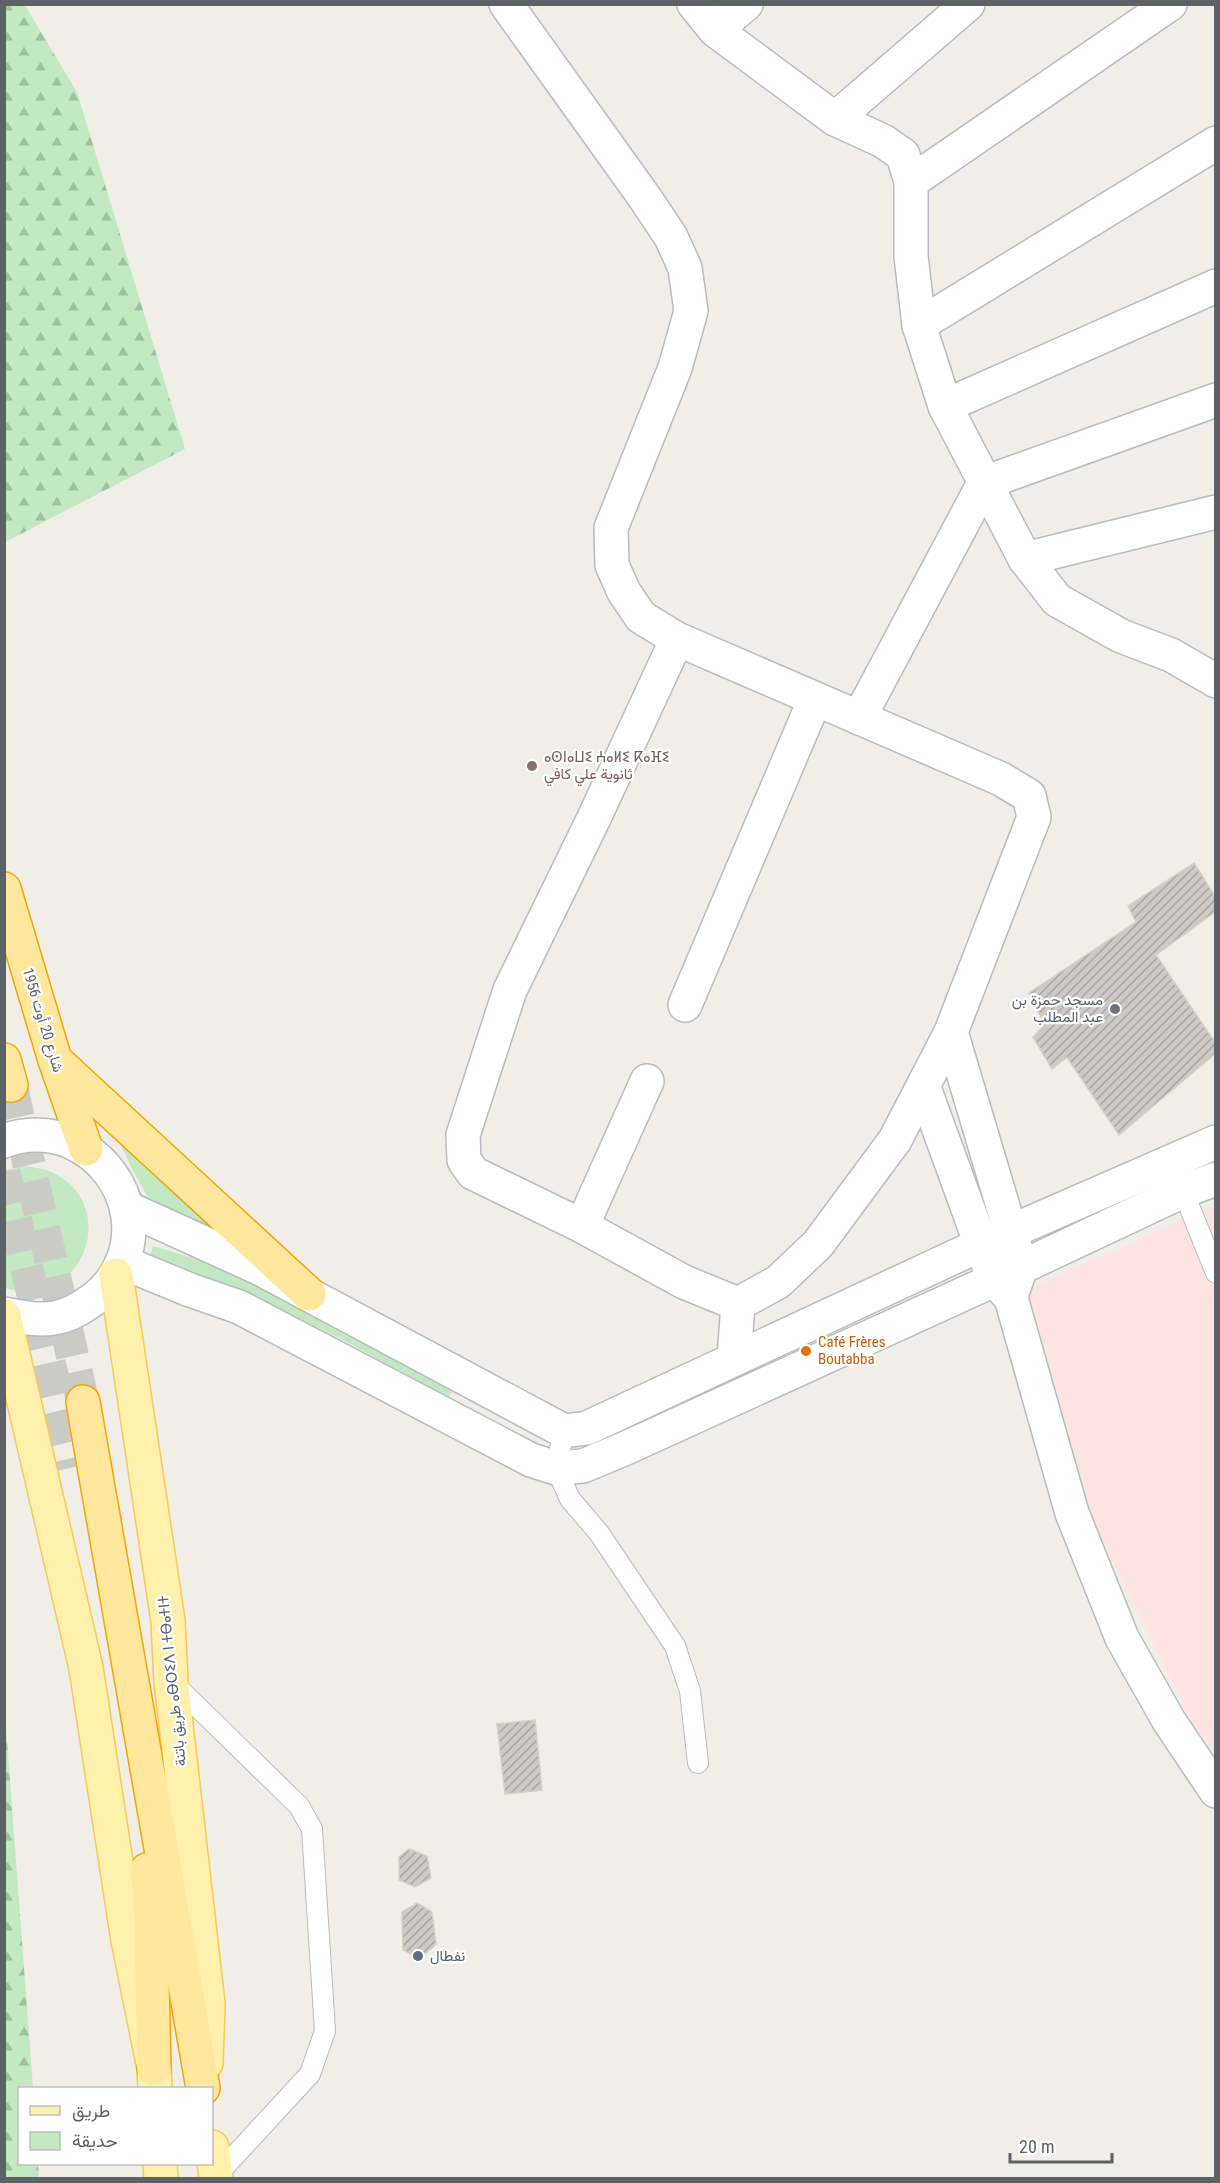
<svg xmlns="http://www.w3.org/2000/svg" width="1220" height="2183" viewBox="0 0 1220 2183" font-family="'Roboto Condensed',Vazirmatn,'Noto Sans Tifinagh',sans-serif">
<defs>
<pattern id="forest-firs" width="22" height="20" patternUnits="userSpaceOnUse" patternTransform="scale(1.5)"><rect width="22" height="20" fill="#c2e9c1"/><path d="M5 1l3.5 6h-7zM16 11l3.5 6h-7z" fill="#a1c0a1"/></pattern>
<pattern id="building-hatch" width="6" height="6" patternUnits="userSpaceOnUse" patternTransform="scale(1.5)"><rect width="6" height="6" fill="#cdcac5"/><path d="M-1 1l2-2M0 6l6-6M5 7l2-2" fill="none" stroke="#aaa7a4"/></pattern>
</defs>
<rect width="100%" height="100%" fill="#f0eee6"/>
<!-- medical -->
<path fill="#fde4e2" d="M1215 1205V1768L1081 1497 1027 1290Z"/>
<!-- green -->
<g fill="#c2e9c1">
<path d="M119 1140 213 1227 209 1233 155 1210 130 1165Z"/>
<path d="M26 1166C34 1168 42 1168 49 1171 124 1203 83 1312 5 1288V1170Z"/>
<path d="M153 1246 226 1268 406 1363 452 1391 447 1399 351 1344 274 1306 149 1261Z"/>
</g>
<!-- forest -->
<g fill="url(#forest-firs)">
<path d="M24 4 77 92 185 449 5 542 4 5Z"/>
<path d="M5 1714 33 2088H20V2164H38L39 2178H5Z"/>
</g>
<!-- building -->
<g fill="url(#building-hatch)" stroke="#d6cfc3" stroke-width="1.5">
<path d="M1194 863 1216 898V911L1156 955 1216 1044V1053L1119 1135 1067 1057 1052 1069 1033 1037 1045 1025 1029 993 1136 922 1128 906Z"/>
<path d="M535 1720 542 1790 505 1794 497 1724Z"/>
<path d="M409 1849 427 1856 431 1878 415 1887 399 1880V1857Z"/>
<path d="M417 1903 432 1912 436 1944 420 1958 403 1950 402 1912Z"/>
</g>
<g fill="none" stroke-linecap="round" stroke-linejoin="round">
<!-- trunk-tunnel -->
<g stroke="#cbcbc6" stroke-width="33" stroke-dasharray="33 16" stroke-linecap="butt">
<path d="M11 1085 83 1402"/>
<path d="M4 1172 74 1467"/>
</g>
<!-- service casing -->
<g stroke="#b8bbc0" stroke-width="22">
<g id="service">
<path d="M1183 1191 1216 1273"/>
<path d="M564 1431 556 1468 570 1499 599 1533 675 1646 690 1691 698 1763"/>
<path d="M171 1681 299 1806 312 1829 325 2031 310 2074 215 2177"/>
</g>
</g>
<!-- minor casing -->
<g stroke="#b8bbc0" stroke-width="36">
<g id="minor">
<path d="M506 4 645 198 671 237 685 268 691 311 675 368 611 528 612 565 624 592 641 617 677 639 1001 779 1029 796 1034 817 951 1032 895 1140 818 1244 778 1282 738 1304 684 1282 582 1226 473 1173 464 1160 463 1135 510 990 594 818 677 639"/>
<path d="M694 4 715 30 835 119 883 141 903 155 911 182V256L919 325 945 406 1025 559 1057 600 1121 636 1171 655 1216 681"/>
<path d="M715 30 746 4"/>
<path d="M835 119 968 4"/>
<path d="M911 182 1170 4"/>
<path d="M919 325 1216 143"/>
<path d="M945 406 1216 286"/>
<path d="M1025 559 1216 512"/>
<path d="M859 718 984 483 1216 400"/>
<path d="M685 1005 815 699"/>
<path d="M951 1032 1021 1267 1012 1293"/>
<path d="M924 1088 994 1280 1011 1298 1072 1513 1122 1638 1169 1721 1216 1791"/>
<path d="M582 1226 647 1081"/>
<path d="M734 1358 738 1304"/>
</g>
</g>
<!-- tertiary casing -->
<g stroke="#b8bbc0" stroke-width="36">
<g id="tertiary">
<path d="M4 1141C25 1133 51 1133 71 1142 136 1171 151 1258 91 1301 80 1309 68 1316 54 1318 37 1321 21 1317 4 1314"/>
<path d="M127 1208 259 1268 564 1431 587 1428 982 1244 1216 1142"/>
<path d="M122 1262 190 1290 239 1307 531 1460 556 1468 583 1466 626 1448 994 1280 1183 1191 1216 1179"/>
</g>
</g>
<!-- primary casing -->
<g stroke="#f9c856" stroke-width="36">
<g id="primary">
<path d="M116 1275 168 1621 171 1681 208 2004 206 2063"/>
<path d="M4 1316 86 1668 128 1940 154 2068 155 2088"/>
<path d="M212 2147 216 2178"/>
<path d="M160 2164 161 2178"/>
</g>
</g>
<!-- trunk casing -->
<g stroke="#f6a400" stroke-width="36">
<g id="trunk">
<path d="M4 889 55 1060 86 1149"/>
<path d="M4 1060 11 1085"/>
<path d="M55 1060 309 1294"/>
<path d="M83 1402 203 2088"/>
<path d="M147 1870 150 1895 154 2068"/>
</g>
</g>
<!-- service -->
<use href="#service" stroke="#fff" stroke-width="20"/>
<!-- minor -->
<use href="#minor" stroke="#fff" stroke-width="33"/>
<!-- tertiary -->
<use href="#tertiary" stroke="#fff" stroke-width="33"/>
<!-- primary -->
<use href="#primary" stroke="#fff0ac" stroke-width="33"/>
<!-- trunk -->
<use href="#trunk" stroke="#ffe89d" stroke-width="33"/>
</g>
<!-- markers -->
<circle fill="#8d6e63" stroke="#fff" stroke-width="2" cx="532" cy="766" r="6"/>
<circle fill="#6b7280" stroke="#fff" stroke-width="2" cx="1115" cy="1009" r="6"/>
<circle fill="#e8710a" stroke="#fff" stroke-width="2" cx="806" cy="1351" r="6"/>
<circle fill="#5c6f8a" stroke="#fff" stroke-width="2" cx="418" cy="1956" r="6"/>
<g text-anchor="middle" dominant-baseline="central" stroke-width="4.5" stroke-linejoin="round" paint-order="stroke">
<!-- education labels -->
<g font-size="15" fill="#785e54" stroke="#fff" text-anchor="start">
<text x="544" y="757">ⴰⵙⵏⴰⵡⵉ ⵄⴰⵍⵉ ⴽⴰⴼⵉ<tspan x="544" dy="17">ثانوية علي كافي</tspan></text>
</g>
<!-- worship labels -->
<g font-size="15" fill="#5b616d" stroke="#fff" text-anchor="end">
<text x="1103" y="1000">مسجد حمزة بن<tspan x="1103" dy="17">عبد المطلب</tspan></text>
</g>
<!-- street labels -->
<g font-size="15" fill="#5d6267" stroke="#fff">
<text transform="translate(43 1020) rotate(73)">شارع 20 أوت 1956</text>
<text transform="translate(172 1681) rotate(-96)">طريق باتنة ⴰⴱⵔⵉⴷ ⵏ ⵜⴱⴰⵜⵏⵜ</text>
</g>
<!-- food labels -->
<g font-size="15" fill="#c56008" stroke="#fff" text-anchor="start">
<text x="818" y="1342">Café Frères<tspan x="818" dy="17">Boutabba</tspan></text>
</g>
<!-- service labels -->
<g font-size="15" fill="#4e5e75" stroke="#fff" text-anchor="start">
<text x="430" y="1956">نفطال</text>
</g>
</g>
<!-- border -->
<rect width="1220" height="2183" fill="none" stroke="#5d6267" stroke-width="12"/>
<!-- legend -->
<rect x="18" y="2087" width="195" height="78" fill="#ffffff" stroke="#bec0c2" stroke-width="1.5"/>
<rect x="30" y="2106" width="30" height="9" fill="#fff0ac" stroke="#bec0c2" stroke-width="1.5"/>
<text x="72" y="2117" font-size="18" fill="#5d6267">طريق</text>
<rect x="30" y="2132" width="30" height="18" fill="#c2e9c1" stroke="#bec0c2" stroke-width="1.5"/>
<text x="72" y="2147" font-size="18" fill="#5d6267">حديقة</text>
<!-- scale -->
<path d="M1010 2153v9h102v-9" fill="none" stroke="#5d6267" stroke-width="3"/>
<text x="1019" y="2153" font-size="18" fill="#5d6267" stroke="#ffffff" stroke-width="4.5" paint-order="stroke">20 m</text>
</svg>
